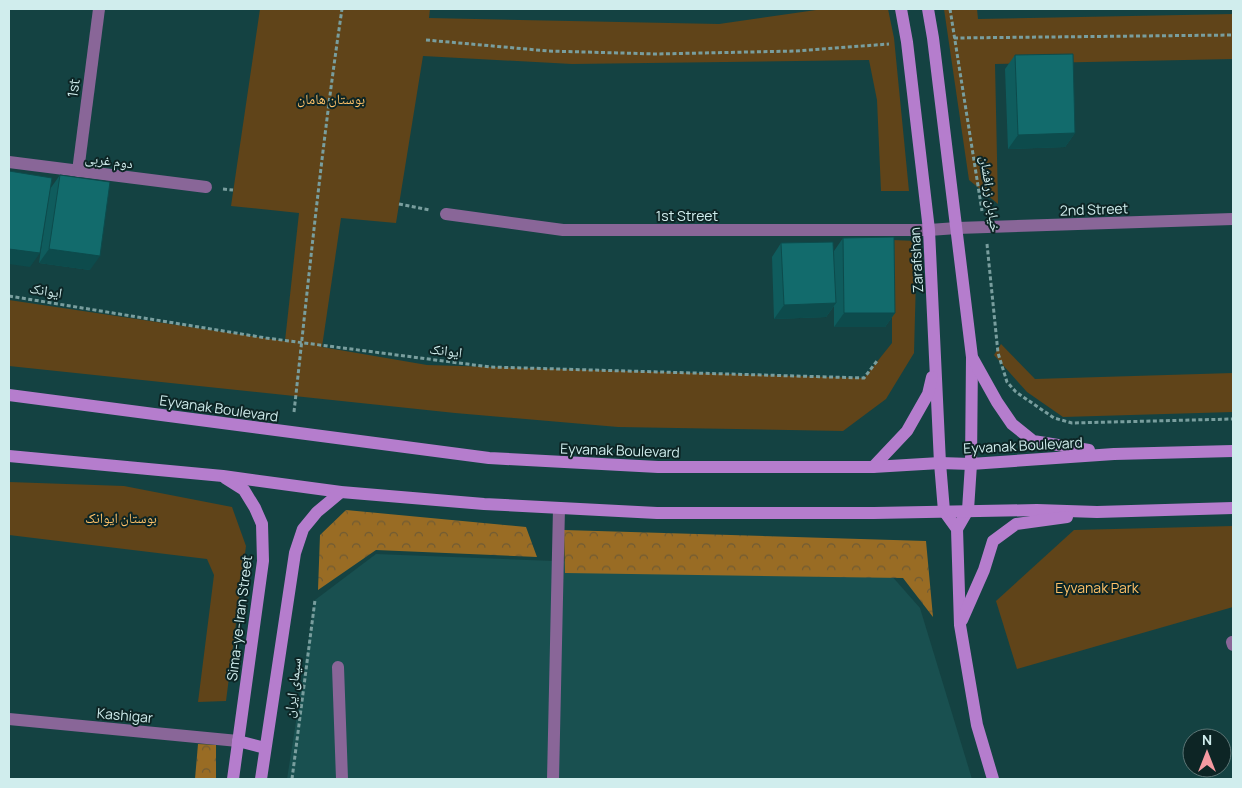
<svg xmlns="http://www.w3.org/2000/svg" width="1242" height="788" viewBox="0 0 1242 788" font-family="Manrope,'Noto Naskh Arabic',sans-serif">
<defs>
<pattern id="forest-crowns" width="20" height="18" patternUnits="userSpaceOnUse" patternTransform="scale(1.25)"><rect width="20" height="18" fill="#996c24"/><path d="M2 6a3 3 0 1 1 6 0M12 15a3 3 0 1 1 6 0" fill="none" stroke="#705b34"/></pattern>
</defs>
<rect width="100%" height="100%" fill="#144242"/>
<!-- built -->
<path fill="#195050" d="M376 554 890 574 920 608 972 779H287L315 600Z"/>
<!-- green -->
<g fill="#604419">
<path d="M260 9H430L429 18 719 24 823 9H888L894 38 909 191H881L877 100 869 60 572 64 423 56 396 223 341 218 322 347 427 365 864 378 892 343V240L917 241 914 353 886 399 843 431 618 427 455 413 9 366V300L285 341 299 213 231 206Z"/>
<path d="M944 9H977L978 19 1233 14V59L995 64 998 204 969 180Z"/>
<path d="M1001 344 1035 379 1233 373V412L1063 417 1027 392 994 355Z"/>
<path d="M9 482 124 486 232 507 246 546 226 701 198 702 214 575 207 559 9 535Z"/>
<path d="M1233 526V607L1017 669 996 601 1074 530Z"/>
</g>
<!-- forest -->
<g fill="url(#forest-crowns)">
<path d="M346 510 526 527 537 557 376 550 318 590 320 535Z"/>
<path d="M564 530 926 541 933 617 903 578 565 573Z"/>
<path d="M198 744 216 745V779H195Z"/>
</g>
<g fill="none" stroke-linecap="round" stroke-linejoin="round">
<!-- path -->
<g stroke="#799e9e" stroke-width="3" stroke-dasharray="4 2.5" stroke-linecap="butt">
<path d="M950 9 982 211"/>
<path d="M954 38 1233 35"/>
<path d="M426 40 548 51 656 54 796 51 889 44"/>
<path d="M223 189 233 190"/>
<path d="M399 204 430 210"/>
<path d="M987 244 998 353 1007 382 1016 392 1054 418 1072 423 1233 419"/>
<path d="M9 296 266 338 490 367 864 378 877 361"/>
<path d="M294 412C309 277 322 143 342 9"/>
<path d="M292 779 315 600"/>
</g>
<!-- lane -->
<g stroke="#896698" stroke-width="12">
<path d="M338 667 342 779"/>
<path d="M553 779 559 508"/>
</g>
<!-- street -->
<g stroke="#896698" stroke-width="12">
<path d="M9 162 206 187"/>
<path d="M78 171 99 9"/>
<path d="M446 214 563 230H929L957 228 1233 219"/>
<path d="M1232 642 1233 645"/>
<path d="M9 719 238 741"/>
</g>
<!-- secondary -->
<g stroke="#b57dcd" stroke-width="12">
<path d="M901 9 907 42 929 230 940 463 944 511 957 529 960 625 977 725 993 779"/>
<path d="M928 9 933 38 972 357 971 464 968 510 957 529"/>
<path d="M973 359 997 402 1012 424 1033 441 1089 450"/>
<path d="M9 395 489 458 658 467H873L940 463 971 464 1114 454 1233 451"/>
<path d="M9 456 223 476 341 492 484 504 657 513H874L1037 510 1097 512 1233 508"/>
<path d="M873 467 907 431 928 394 932 377"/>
<path d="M225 478 244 490 255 508 262 524 263 561 233 779"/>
<path d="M962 620 984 570 993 541 1016 524 1067 517"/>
<path d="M238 741 265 748"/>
<path d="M261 779 295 553 303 529 317 512 341 492"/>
</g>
</g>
<!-- wall -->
<g fill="#0f5c5d">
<path d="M1015 55 1075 133 1065 147 1008 149 1005 69Z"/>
<path d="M60 175 90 270 39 263 50 189Z"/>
<path d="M843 238 895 313 885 327H834V306L826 317 774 319 772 257 781 243 834 251Z"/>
</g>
<!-- shaded-wall -->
<g fill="#0d4b4c">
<path d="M1075 133 1065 147 1008 149 1018 135Z"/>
<path d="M9 249 40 253 30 267 9 264Z"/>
<path d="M49 249 100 256 90 270 39 263Z"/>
<path d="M836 303 826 317 774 319 784 305Z"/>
<path d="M844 313H895L885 327H834Z"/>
</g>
<!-- building -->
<g fill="#126b6c" stroke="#0d4b4c">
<path d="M1073 54 1075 133 1018 135 1015 55Z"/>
<path d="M9 171 52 178 40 253 9 249Z"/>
<path d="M60 175 110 182 100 256 49 249Z"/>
<path d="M894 237 895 313H844L843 238Z"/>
<path d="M833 242 836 303 784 305 781 243Z"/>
</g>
<g text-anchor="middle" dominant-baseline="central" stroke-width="4" stroke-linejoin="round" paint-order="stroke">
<!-- street labels -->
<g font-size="14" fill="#d0eded" stroke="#0d2525">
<text transform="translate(73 88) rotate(-82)">1st</text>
<text transform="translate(109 160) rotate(7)">دوم غربی</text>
<text transform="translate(991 194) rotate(82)">خیابان زرافشان</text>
<text transform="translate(1094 209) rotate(-2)">2nd Street</text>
<text x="687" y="215">1st Street</text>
<text transform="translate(916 260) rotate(-93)">Zarafshan</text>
<text transform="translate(46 290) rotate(9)">ایوانک</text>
<text transform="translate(446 350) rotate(7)">ایوانک</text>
<text transform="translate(219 408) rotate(8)">Eyvanak Boulevard</text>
<text transform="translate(1023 445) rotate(-3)">Eyvanak Boulevard</text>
<text transform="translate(620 450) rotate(2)">Eyvanak Boulevard</text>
<text transform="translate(239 618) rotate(-83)">Sima-ye-Iran Street</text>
<text transform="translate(292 688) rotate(-83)">سیمای ایران</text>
<text transform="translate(125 715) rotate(5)">Kashigar</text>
</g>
<!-- park labels -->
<g font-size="14" fill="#ffc269" stroke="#0d2525">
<text x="331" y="98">بوستان هامان</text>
<text x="121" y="517">بوستان ایوانک</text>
<text x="1097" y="587">Eyvanak Park</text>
</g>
</g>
<!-- border -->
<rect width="1242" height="788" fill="none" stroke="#d0eded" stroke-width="20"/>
<!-- north arrow -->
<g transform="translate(1207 753)"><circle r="24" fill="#0d2525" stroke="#5b7575"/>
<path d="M0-4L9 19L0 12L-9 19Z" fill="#f49aa1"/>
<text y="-8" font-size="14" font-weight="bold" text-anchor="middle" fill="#d0eded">N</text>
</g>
</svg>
